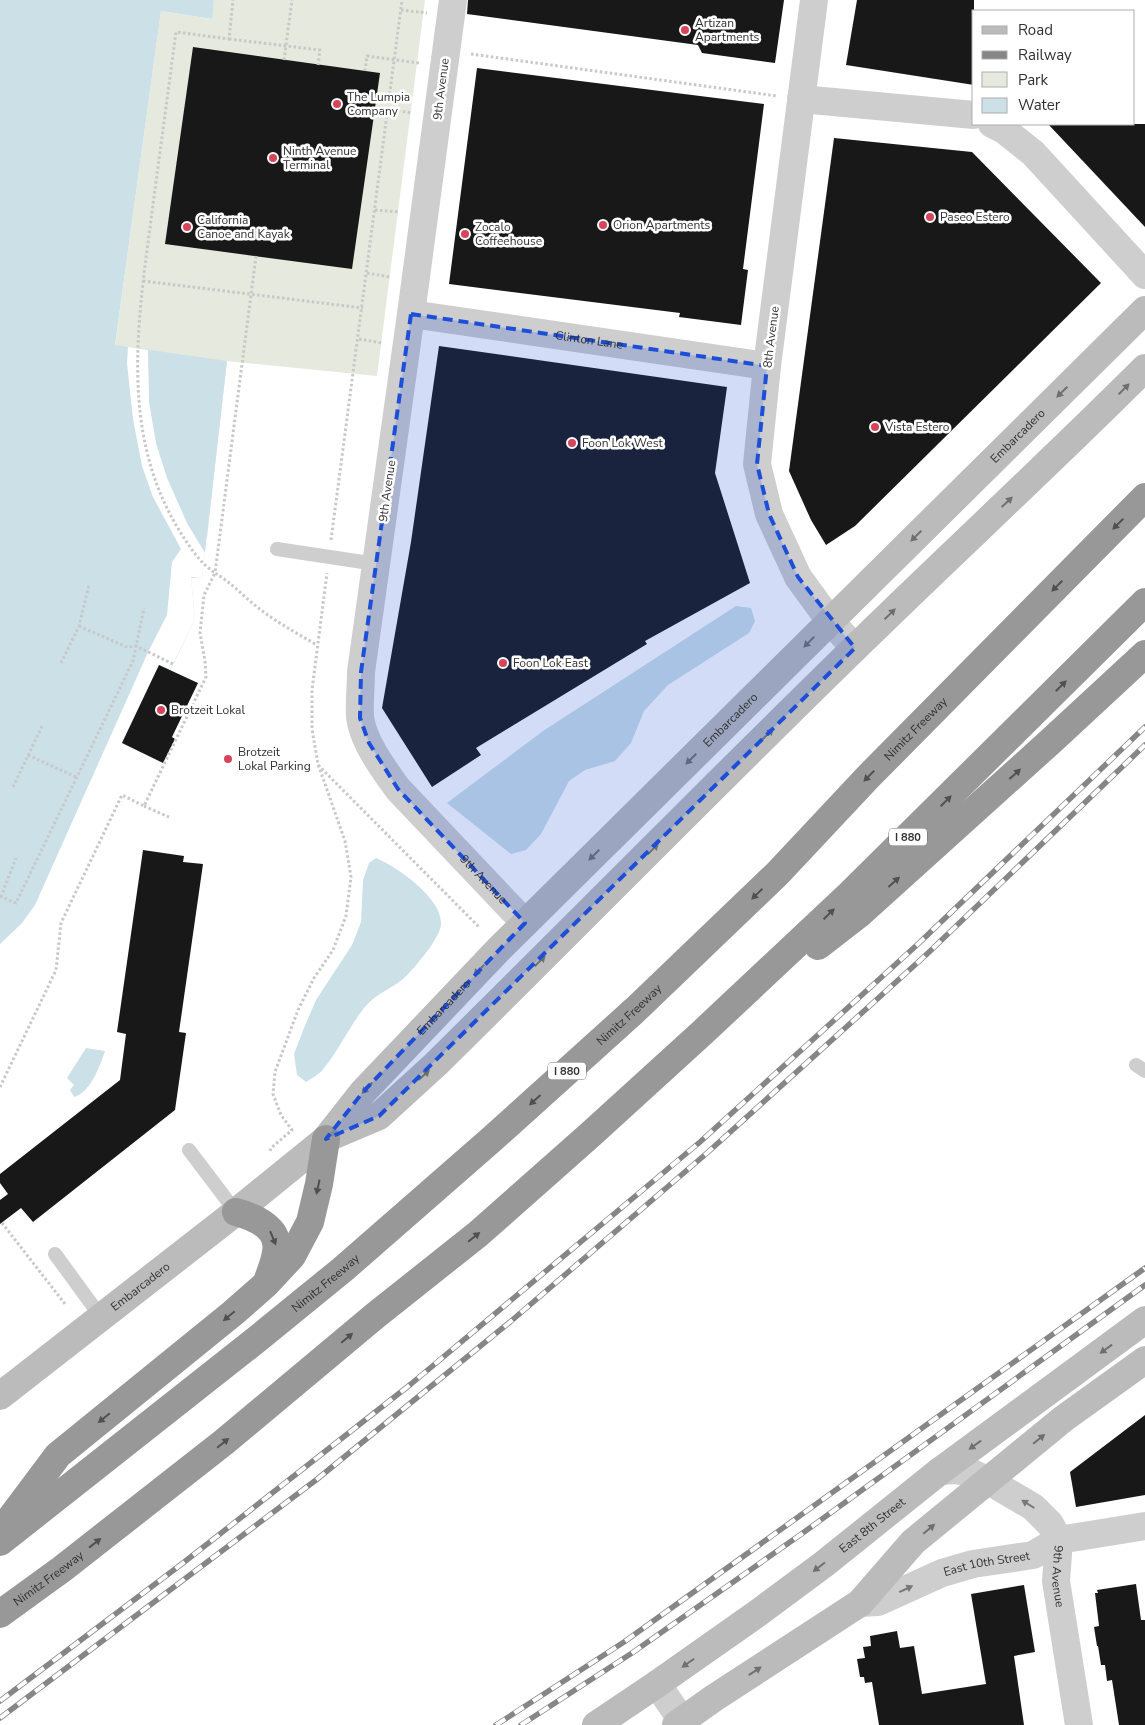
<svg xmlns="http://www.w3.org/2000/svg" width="1145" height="1725" viewBox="0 0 1145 1725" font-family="'Nunito Sans',sans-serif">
<rect width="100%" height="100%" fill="#fff"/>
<!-- green -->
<path fill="#e5e9de" d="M214 0H425L377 376 227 361 207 538 115 346 161 11 211 19Z"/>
<!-- water -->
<g fill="#cce0e8">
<path d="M0 0H214L212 19 161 11 115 345 227 361 202 578H191L195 619 57 906 23 952 0 1014Z"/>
<path d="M736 606 751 608 755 621 749 633 668 685 644 711 631 743 615 761 585 770 569 781 541 834 526 850 511 854 447 803 543 731Z"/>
<path d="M376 858C397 867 441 897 441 923 442 936 414 969 403 979 391 989 375 994 364 1008 349 1027 339 1050 324 1068 320 1074 312 1078 306 1082L297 1075 294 1054 304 1028 316 1000 352 945 361 922 363 880 369 863Z"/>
<path d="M86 1048 105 1051C100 1066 90 1093 74 1097L70 1090 74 1085 67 1078Z"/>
</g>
<!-- pier -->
<path fill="#fff" d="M128 347 148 350 149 402 156 443 167 478 187 523 205 553 202 578 191 577 195 619 170 670 159 665 122 742 135 749 59 907 24 957 21 959 23 961 7 999 2 1015 0 1017V944L22 923 35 905 149 650 167 615 172 562 181 549 153 497 142 466 133 419 127 363Z"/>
<!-- building -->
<g fill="#181818">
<path d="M468 0H784L775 63 702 53 698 45 467 14Z"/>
<path d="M857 0H974V85L846 65Z"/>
<path d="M193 47 380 73 352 269 165 244Z"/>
<path d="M477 68 764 104 743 269 748 270 741 325 679 317 680 313 449 284Z"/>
<path d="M1048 124H1145V227Z"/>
<path d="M834 138 972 152 1101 283 855 526 826 545 811 520 789 471Z"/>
<path d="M439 346 727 387 715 473 750 583 645 641 647 644 476 748 481 755 432 787 382 708 411 542Z"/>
<path d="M159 665 198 683 172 737 175 739 163 763 122 743Z"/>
<path d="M143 850 184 856 183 862 203 864 179 1032 186 1033 175 1110 33 1222 21 1208 0 1224V1200L8 1194 0 1183V1174L120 1080 126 1034 117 1032Z"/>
<path d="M1145 1415V1495L1076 1507 1070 1472Z"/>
<path d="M1136 1584 1141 1620H1145V1725H1119L1112 1680 1107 1681 1105 1665H1101L1098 1646H1097L1094 1627 1099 1626 1095 1593H1098L1097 1590Z"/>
<path d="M1024 1585 1035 1652 1014 1656 1024 1725H879L872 1682 865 1683 864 1677H860L857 1659 865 1658 863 1647 871 1646 870 1636 897 1631 900 1648 914 1646 922 1694 986 1684 971 1594Z"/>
</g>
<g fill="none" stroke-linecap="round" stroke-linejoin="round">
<!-- path -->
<g stroke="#c8c8c8" stroke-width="3" stroke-dasharray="2.5 2.5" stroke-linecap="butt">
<path d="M401 10 427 13"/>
<path d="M229 39 320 50 318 65"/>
<path d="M471 54 777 96"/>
<path d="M284 60 292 0"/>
<path d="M365 71 367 56 419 63"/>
<path d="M388 109 412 113"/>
<path d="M375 210 400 212"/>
<path d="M256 256 215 573C232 583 245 598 261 610 278 623 298 634 317 645"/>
<path d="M367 273 390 277"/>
<path d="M143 281 363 308"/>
<path d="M359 339 382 343"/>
<path d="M331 540 402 0"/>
<path d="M79 626 127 647 136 646 173 664"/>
<path d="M61 663 79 626 89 585"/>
<path d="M28 755 76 777"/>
<path d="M318 765 479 927"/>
<path d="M13 787 43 724"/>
<path d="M144 806 169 817"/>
<path d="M0 896 16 903 133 661 144 608"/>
<path d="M1 897 16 858"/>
<path d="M0 1087 56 970 61 923 122 795 144 806 206 677 205 661 200 633 204 595 215 573C199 562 189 546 179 530 119 432 138 320 152 212 160 152 168 92 176 32L229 39 233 0"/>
<path d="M270 1151 271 1148 292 1130 281 1115 273 1094 275 1072 298 1010 314 978 333 950 346 916 351 877 345 841 318 764 312 729V690L327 573"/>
<path d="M2 1223 65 1304"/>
</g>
<!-- service -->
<g stroke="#cecece" stroke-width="14">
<path d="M277 549 376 564"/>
<path d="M1136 1065 1145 1071"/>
<path d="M189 1150 236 1212"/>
<path d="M55 1254 101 1317"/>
</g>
<!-- minor -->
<g stroke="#cecece" stroke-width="28">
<path id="s1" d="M453 0 411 314 361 672C361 687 359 702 360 716 362 740 384 770 398 789L525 923"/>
<path d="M814 0 767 366 757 464 769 514 798 577 830 621 855 648"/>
<path d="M801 99 974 115"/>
<path d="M992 124 1004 130 1033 153 1145 275"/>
<path id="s2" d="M411 314 767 366"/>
<path id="s3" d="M940 1471 956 1470 972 1473 987 1480 1033 1507 1050 1524 1059 1540 1056 1581 1079 1725"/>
<path id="s4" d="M860 1603 878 1602 942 1573 973 1564 1033 1555 1059 1540 1145 1526"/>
<path d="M657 1684 685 1725"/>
</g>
<!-- secondary -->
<g stroke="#bbb" stroke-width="28">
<path d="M327 1138 379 1116 436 1064C577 925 716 783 858 645 953 552 1051 462 1145 368"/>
<path id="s5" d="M0 1396 236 1212 326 1139 363 1092 500 948 1145 310"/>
<path id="s6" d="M596 1725 657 1684 758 1613 824 1564 940 1471 1145 1320"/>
<path d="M676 1725 714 1698 860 1603 913 1542 1063 1419 1145 1360"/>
</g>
<!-- motorway -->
<g stroke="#989898" stroke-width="28">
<path d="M818 946 858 915 1051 741 1145 654"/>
<path d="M236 1212C254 1217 281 1228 276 1252 275 1262 270 1273 267 1282"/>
<path d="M4 1527 58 1455 233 1313 266 1284 292 1256 310 1222 319 1184 326 1139"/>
<path id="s7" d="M0 1542 256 1340 342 1270 492 1139 635 1010 777 874 868 777 1145 497"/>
<path id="s8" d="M0 1614 62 1569 224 1442 376 1315 478 1234 591 1134 703 1032 849 895 1145 602"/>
</g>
<!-- rail casing -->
<g stroke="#868686" stroke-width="5.5">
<g id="rail">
<path d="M0 1701 183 1563 411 1384 700 1142 918 944 1145 727"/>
<path d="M0 1718 316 1480 510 1322 707 1153 927 954 1145 745"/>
<path d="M496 1725 624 1642 1145 1268"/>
<path d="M521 1725 632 1653 800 1535 1145 1285"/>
</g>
</g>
<!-- rail -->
<use href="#rail" stroke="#fff" stroke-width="4" stroke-dasharray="11" stroke-linecap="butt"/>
</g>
<!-- one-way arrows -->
<defs><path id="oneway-solid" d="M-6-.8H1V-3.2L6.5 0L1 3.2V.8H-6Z" transform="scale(1.25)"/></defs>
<g fill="#6f6f6f">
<use href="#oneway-solid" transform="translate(1124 389) rotate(-45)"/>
<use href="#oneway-solid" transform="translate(1062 392) rotate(136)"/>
<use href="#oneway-solid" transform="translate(1007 502) rotate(-43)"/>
<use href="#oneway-solid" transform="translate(916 536) rotate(135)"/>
<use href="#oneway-solid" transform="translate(890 614) rotate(-44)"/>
<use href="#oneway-solid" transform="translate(809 642) rotate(135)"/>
<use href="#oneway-solid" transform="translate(768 734) rotate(-45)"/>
<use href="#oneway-solid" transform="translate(691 759) rotate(135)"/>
<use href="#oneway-solid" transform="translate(653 849) rotate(-45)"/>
<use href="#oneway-solid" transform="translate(594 855) rotate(135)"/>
<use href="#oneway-solid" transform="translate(540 961) rotate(-45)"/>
<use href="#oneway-solid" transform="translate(479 970) rotate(134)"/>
<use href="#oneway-solid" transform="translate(424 1075) rotate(-42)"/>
<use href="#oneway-solid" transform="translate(367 1088) rotate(133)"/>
<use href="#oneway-solid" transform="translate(1106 1349) rotate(144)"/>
<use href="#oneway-solid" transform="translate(1039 1439) rotate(-39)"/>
<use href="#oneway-solid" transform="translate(975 1445) rotate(144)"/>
<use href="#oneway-solid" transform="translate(929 1529) rotate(-40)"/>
<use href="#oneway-solid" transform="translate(819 1567) rotate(143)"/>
<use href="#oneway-solid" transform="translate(688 1663) rotate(145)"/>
<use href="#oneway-solid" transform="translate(755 1671) rotate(-33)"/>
</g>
<g fill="#505050">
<use href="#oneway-solid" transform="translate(1118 524) rotate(135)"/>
<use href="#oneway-solid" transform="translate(1057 586) rotate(135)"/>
<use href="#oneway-solid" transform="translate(1061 686) rotate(-45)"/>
<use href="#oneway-solid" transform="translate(1015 774) rotate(-42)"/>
<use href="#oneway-solid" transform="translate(869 776) rotate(134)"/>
<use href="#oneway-solid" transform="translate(946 801) rotate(-45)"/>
<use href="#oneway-solid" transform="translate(894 882) rotate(-42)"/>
<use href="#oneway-solid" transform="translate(757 894) rotate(136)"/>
<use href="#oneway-solid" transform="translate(829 914) rotate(-44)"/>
<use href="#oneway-solid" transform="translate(535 1100) rotate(138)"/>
<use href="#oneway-solid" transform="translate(318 1187) rotate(102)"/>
<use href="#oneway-solid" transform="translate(474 1237) rotate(-39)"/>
<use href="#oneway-solid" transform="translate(273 1238) rotate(68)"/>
<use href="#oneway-solid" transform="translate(229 1316) rotate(140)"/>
<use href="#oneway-solid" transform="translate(347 1338) rotate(-40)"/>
<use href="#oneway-solid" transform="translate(104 1418) rotate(141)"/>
<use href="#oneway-solid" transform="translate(223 1443) rotate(-39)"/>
<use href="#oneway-solid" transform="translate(95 1543) rotate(-38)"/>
</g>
<g fill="#787878">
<use href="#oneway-solid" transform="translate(1028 1504) rotate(-148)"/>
<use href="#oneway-solid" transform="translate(906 1589) rotate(-25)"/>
</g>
<!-- marked area -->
<path fill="#1d4ed8" fill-opacity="0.2" stroke="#1d4ed8" stroke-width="4" stroke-dasharray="10 6" stroke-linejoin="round" d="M411 314 767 366 757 464 769 514 798 577 855 648 379 1116 326 1139 363 1092 525 923 398 789 369 743 360 718 361 672Z"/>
<!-- markers -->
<g fill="#d6455c" stroke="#fff" stroke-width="2">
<circle cx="685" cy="30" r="5"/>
<circle cx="337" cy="104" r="5"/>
<circle cx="273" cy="158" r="5"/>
<circle cx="930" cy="217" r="5"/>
<circle cx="603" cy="225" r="5"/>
<circle cx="187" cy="227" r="5"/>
<circle cx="465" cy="234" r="5"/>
<circle cx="875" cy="427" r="5"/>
<circle cx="572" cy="443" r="5"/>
<circle cx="503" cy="663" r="5"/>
<circle cx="161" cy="710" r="5"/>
<circle cx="228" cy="759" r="5"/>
</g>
<g text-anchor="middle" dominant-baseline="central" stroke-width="5" stroke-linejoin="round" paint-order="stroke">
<!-- shield labels -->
<g fill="#fff" stroke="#6f6f6f" stroke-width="1">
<rect x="889" y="828.5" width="38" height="17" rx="4"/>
<rect x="548" y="1062.5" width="38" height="17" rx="4"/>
</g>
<g font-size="11" font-weight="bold" fill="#313131">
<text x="908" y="837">I 880</text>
<text x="567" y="1071">I 880</text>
</g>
<!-- poi labels -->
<g font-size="12" fill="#313131" stroke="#fff" text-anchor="start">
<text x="695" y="23">Artizan<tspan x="695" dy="14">Apartments</tspan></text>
<text x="347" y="97">The Lumpia<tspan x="347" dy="14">Company</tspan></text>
<text x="283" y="151">Ninth Avenue<tspan x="283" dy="14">Terminal</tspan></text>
<text x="940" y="217">Paseo Estero</text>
<text x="197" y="220">California<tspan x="197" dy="14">Canoe and Kayak</tspan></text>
<text x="613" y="225">Orion Apartments</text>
<text x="475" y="227">Zocalo<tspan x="475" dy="14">Coffeehouse</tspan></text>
<text x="885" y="427">Vista Estero</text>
<text x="582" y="443">Foon Lok West</text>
<text x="513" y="663">Foon Lok East</text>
<text x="171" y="710">Brotzeit Lokal</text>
<text x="238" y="752">Brotzeit<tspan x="238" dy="14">Lokal Parking</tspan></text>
</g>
<!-- street labels -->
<g font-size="12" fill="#313131" stroke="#fff">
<text transform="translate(441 89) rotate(-83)">9th Avenue</text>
<text transform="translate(771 337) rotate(-83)">8th Avenue</text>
<text stroke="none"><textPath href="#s2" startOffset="180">Clinton Lane</textPath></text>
<text stroke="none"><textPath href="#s5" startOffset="1402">Embarcadero</textPath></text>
<text transform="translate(387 491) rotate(-82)">9th Avenue</text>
<text stroke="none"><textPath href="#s5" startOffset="998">Embarcadero</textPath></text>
<text stroke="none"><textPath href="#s7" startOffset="1226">Nimitz Freeway</textPath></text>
<text stroke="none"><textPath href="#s1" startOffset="930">9th Avenue</textPath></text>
<text stroke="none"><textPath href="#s5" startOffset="592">Embarcadero</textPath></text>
<text stroke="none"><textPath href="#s7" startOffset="821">Nimitz Freeway</textPath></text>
<text stroke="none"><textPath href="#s7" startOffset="416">Nimitz Freeway</textPath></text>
<text stroke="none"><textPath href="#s5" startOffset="178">Embarcadero</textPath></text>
<text stroke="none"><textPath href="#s6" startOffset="341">East 8th Street</textPath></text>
<text stroke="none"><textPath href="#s4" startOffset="134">East 10th Street</textPath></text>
<text stroke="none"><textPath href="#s3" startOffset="181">9th Avenue</textPath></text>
<text stroke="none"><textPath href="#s8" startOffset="60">Nimitz Freeway</textPath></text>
</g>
</g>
<!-- legend -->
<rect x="972" y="10" width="162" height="115" fill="#ffffff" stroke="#adadad"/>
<rect x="982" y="26" width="25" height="8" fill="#bbbbbb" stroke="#adadad"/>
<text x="1018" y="35" font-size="15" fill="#313131">Road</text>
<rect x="982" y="51" width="25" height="8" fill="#868686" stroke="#adadad"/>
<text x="1018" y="60" font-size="15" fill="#313131">Railway</text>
<rect x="982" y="72" width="25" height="15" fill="#e5e9de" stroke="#adadad"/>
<text x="1018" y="85" font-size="15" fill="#313131">Park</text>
<rect x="982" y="98" width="25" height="15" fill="#cce0e8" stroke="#adadad"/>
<text x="1018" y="110" font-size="15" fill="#313131">Water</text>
</svg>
